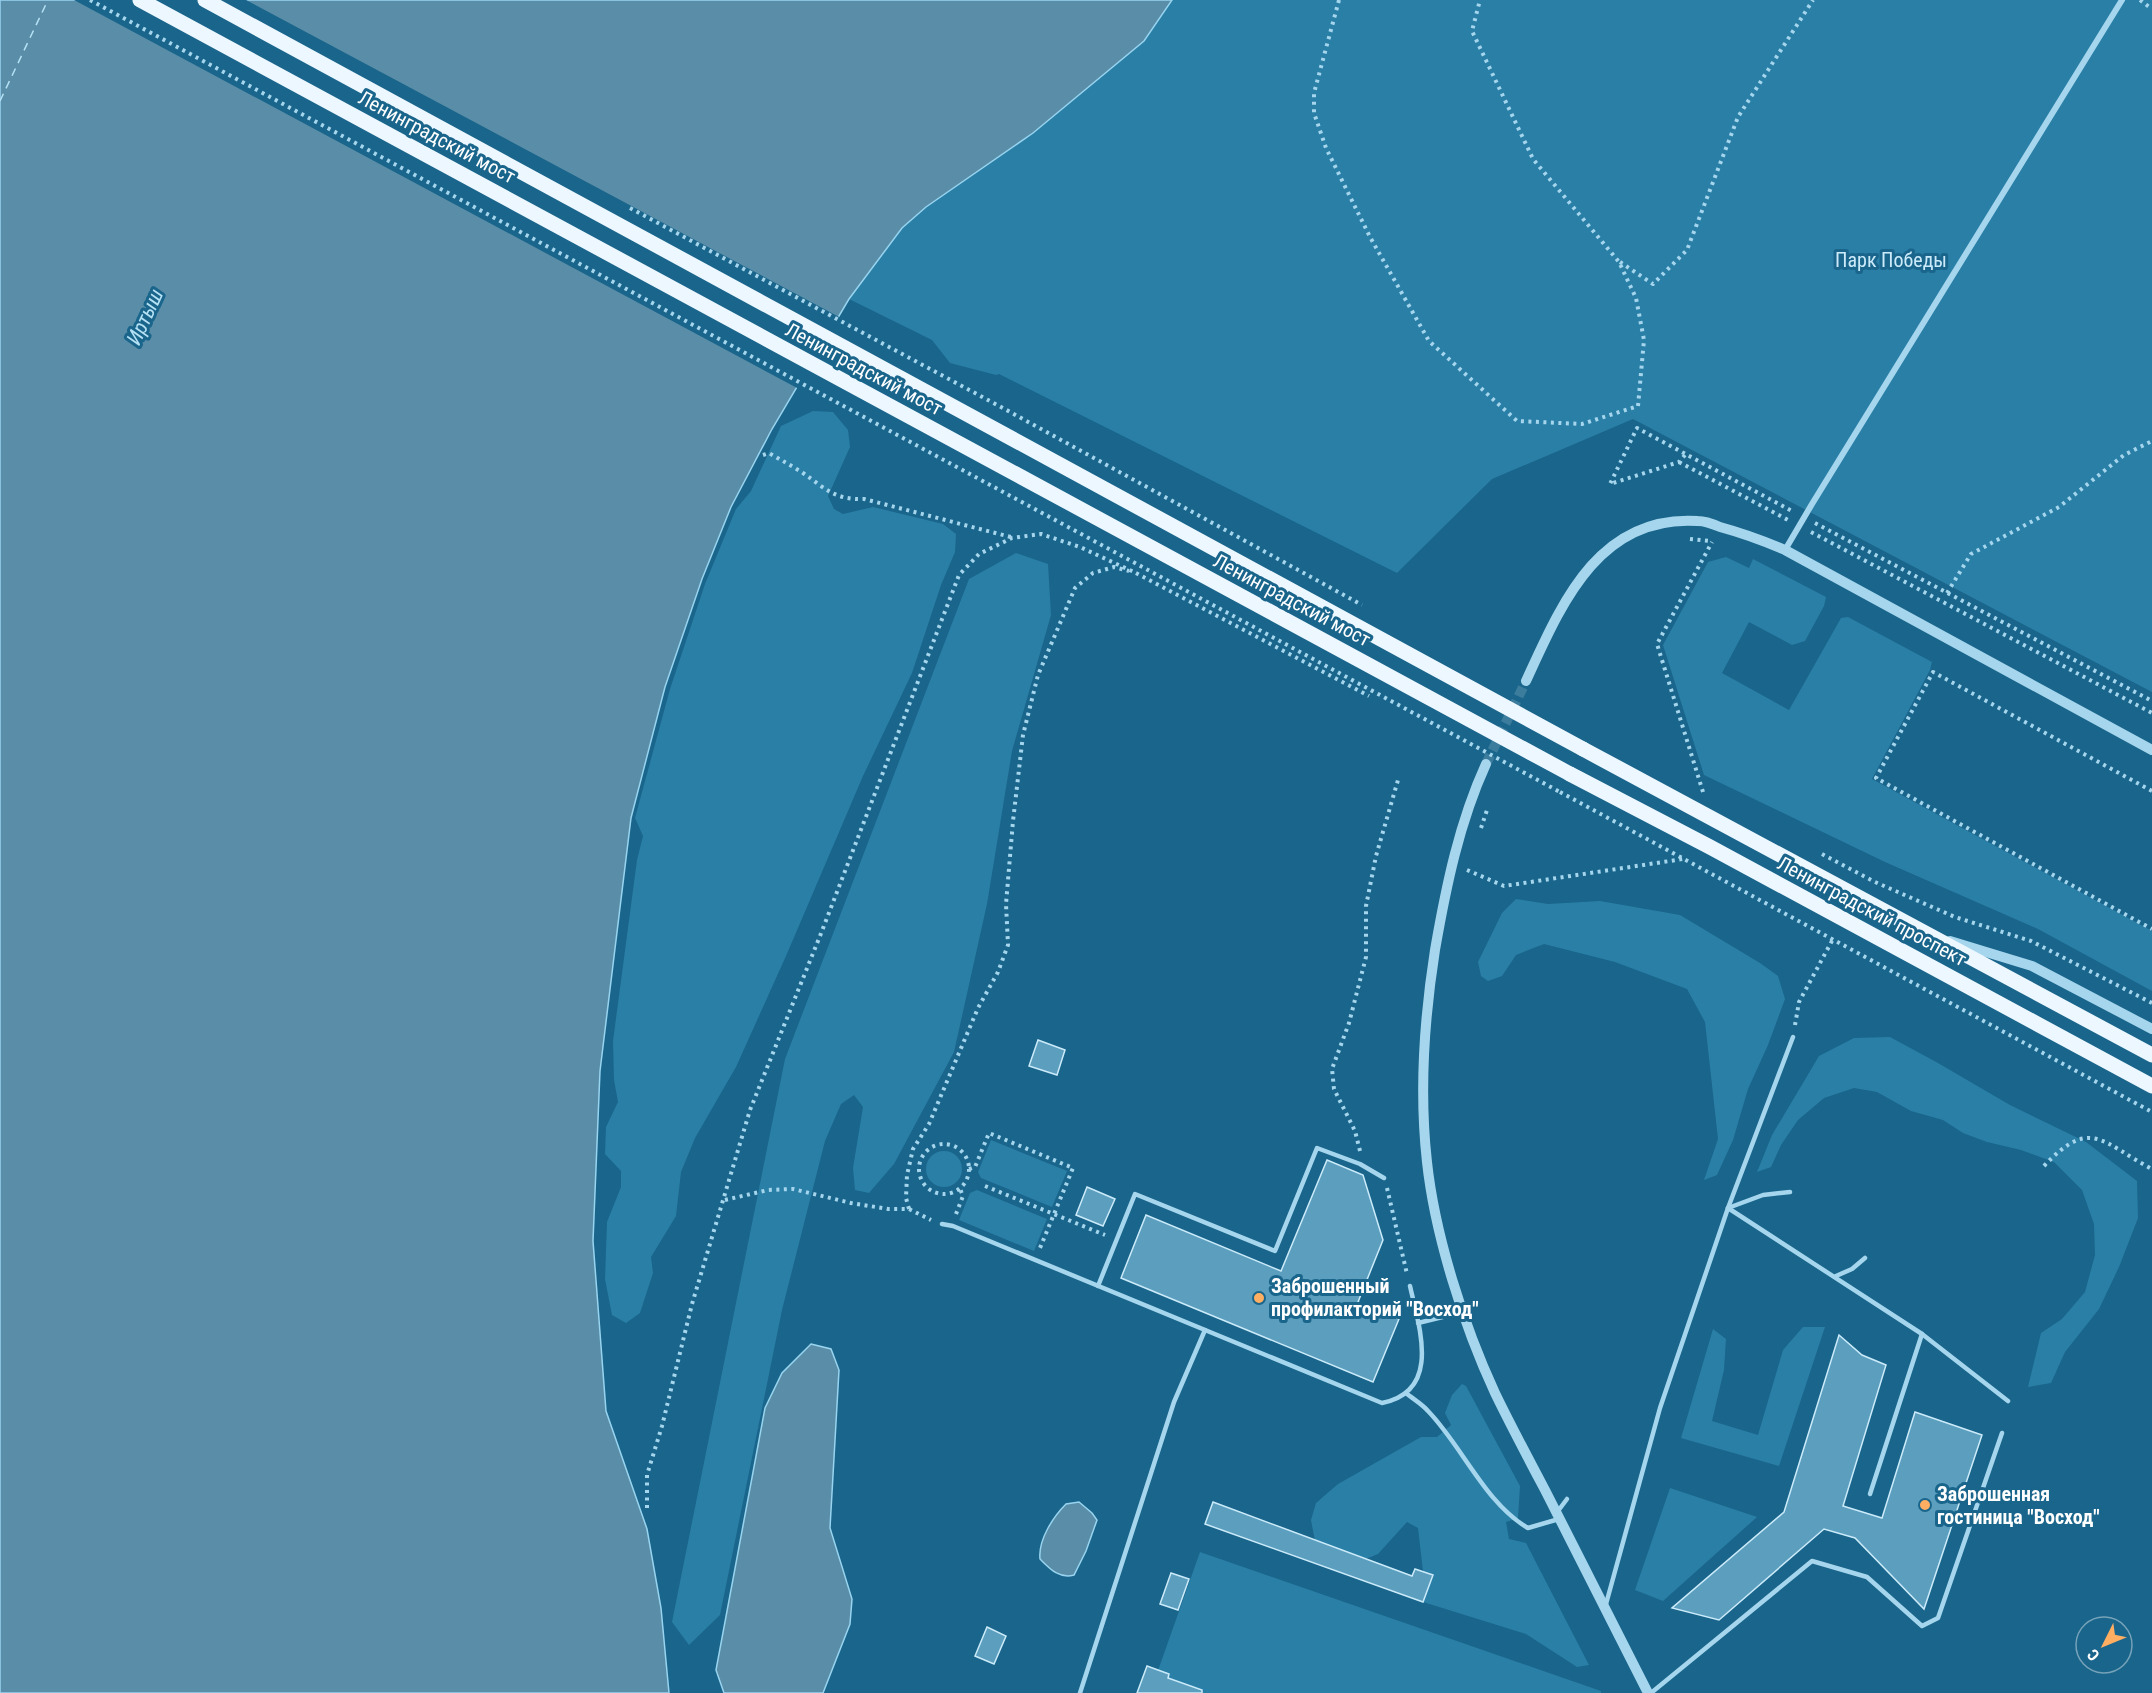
<svg xmlns="http://www.w3.org/2000/svg" width="2152" height="1693" viewBox="0 0 2152 1693" font-family="'Roboto Condensed',sans-serif">
<rect width="100%" height="100%" fill="#1a658b"/>
<!-- green -->
<g fill="#2a7fa7">
<path d="M1172 0H2152V692L1633 419 1492 479 1397 573 999 374 996 375 950 363 932 340 849 299 902 228 926 207 1033 133 1144 41Z"/>
<path d="M813 411 833 412 848 430 850 447 828 496 834 509 843 514 873 507 943 524 956 534 955 552 941 585 912 673 863 776 786 956 736 1067 695 1138 681 1172 676 1216 651 1257 653 1273 640 1313 626 1323 612 1315 605 1279 607 1222 621 1187V1171L605 1154 606 1127 618 1102 614 1080 613 1041 637 860 643 836 635 818 670 689 705 584 736 509 751 491 781 426Z"/>
<path d="M1016 553 1048 564 1051 615 1012 751 987 904 954 1052 894 1164 869 1193 855 1190 853 1168 863 1107 854 1095 841 1104 825 1141 782 1310 720 1615 689 1645 672 1622 785 1059 969 579Z"/>
<path d="M1726 557 1749 568 1753 559 1826 597 1824 606 1805 641 1792 645 1749 622 1722 673 1789 710 1841 618 1848 617 1932 662 1930 670 1872 779 2152 931V991L2038 929 1885 862 1704 775 1663 645 1708 562Z"/>
<path d="M1516 899 1548 904 1600 901 1680 915 1760 963 1778 976 1785 999 1768 1045 1748 1089 1733 1140 1717 1175 1704 1180 1718 1139 1705 1022 1687 989 1615 962 1544 944 1516 955 1502 976 1488 981 1481 976 1478 962 1502 913Z"/>
<path d="M1890 1037 1938 1063 2010 1105 2086 1142 2137 1181 2138 1218 2119 1267 2099 1309 2065 1352 2051 1383 2028 1387 2041 1333 2062 1319 2085 1292 2095 1255 2094 1224 2082 1190 2054 1162 2021 1150 1987 1142 1963 1133 1943 1120 1911 1111 1877 1092 1854 1088 1824 1098 1798 1120 1781 1145 1771 1167 1757 1172 1772 1135 1819 1056 1854 1038Z"/>
<path d="M991 1140 1067 1171 1052 1207 981 1178 978 1172Z"/>
<circle cx="944" cy="1169" r="18"/>
<path d="M977 1190 1047 1219 1034 1251 959 1220 970 1193Z"/>
<path d="M1803 1327H1825L1779 1466 1681 1438 1713 1329 1726 1339 1724 1370 1712 1421 1758 1435 1783 1350Z"/>
<path d="M1462 1384 1466 1386 1520 1486 1518 1518 1506 1522 1509 1539 1526 1543 1589 1665 1577 1667 1526 1634 1423 1602 1433 1575 1423 1571 1418 1528 1407 1522 1378 1554 1366 1559 1315 1541 1311 1520 1316 1503 1338 1484 1421 1437H1437L1451 1425 1445 1413 1452 1395Z"/>
<path d="M1670 1488 1757 1517 1663 1601 1635 1590Z"/>
<path d="M1200 1552 1601 1691V1693H1150Z"/>
</g>
<!-- water -->
<g fill="#5a8ea8" stroke="#98d4ef" stroke-width="1.5">
<path d="M0 0H1172L1144 41 1033 133 926 207 902 228 849 299 772 429 731 507 702 579 665 687 631 818 600 1071 593 1241 606 1411 647 1529 661 1608 669 1693H0Z"/>
<path d="M811 1344 831 1349 839 1370 830 1528 852 1599 850 1624 823 1693H724L716 1670 765 1408 782 1373Z"/>
<path d="M1079 1502 1092 1513 1097 1520 1086 1551 1074 1575C1059 1579 1050 1569 1040 1559 1038 1540 1053 1517 1066 1504Z"/>
</g>
<!-- pier -->
<path fill="#1a658b" d="M74 0H246L841 318 799 389Z"/>
<g fill="none" stroke-linecap="round" stroke-linejoin="round">
<!-- ferry -->
<path stroke="#b5e1f5" stroke-width="1.5" stroke-dasharray="8 6" stroke-linecap="butt" d="M0 101 48 0"/>
</g>
<!-- building -->
<g fill="#5c9ebe" stroke="#cbebfa" stroke-width="1.5">
<path d="M1038 1040 1065 1050 1057 1075 1029 1066Z"/>
<path d="M1327 1160 1363 1175 1383 1240 1358 1302 1399 1319 1373 1382 1121 1278 1146 1215 1281 1271Z"/>
<path d="M1087 1187 1115 1199 1103 1226 1076 1215Z"/>
<path d="M1839 1335 1862 1355 1886 1365 1843 1506 1882 1518 1915 1412 1982 1435 1924 1609 1855 1538 1824 1529 1719 1620 1672 1608 1784 1512Z"/>
<path d="M1213 1502 1412 1576 1415 1569 1433 1575 1423 1602 1205 1524Z"/>
<path d="M1171 1573 1189 1579 1178 1610 1160 1604Z"/>
<path d="M987 1627 1006 1636 994 1664 975 1656Z"/>
<path d="M1147 1666 1169 1674 1168 1678 1202 1690V1693H1137Z"/>
</g>
<g fill="none" stroke-linecap="round" stroke-linejoin="round">
<!-- tertiary-tunnel -->
<path stroke="#3c7c9c" stroke-width="10" stroke-dasharray="10 5" stroke-linecap="butt" d="M1486 764 1526 681"/>
<!-- path -->
<g stroke="#a5d6ed" stroke-width="4" stroke-dasharray="3 4.5" stroke-linecap="butt">
<path d="M1339 0 1314 93V113L1326 148 1370 237 1429 341 1517 421 1582 424 1638 406 1644 340 1636 298 1619 262 1533 159 1472 31 1480 0"/>
<path d="M2140 0 2152 9"/>
<path d="M1620 262 1653 284 1687 250 1738 117 1813 0"/>
<path d="M763 455 769 453C781 460 792 466 803 473 826 489 835 500 864 499L1011 537"/>
<path d="M1685 455 1679 462 1610 484 1637 428 1792 511"/>
<path d="M1679 462 1788 520"/>
<path d="M1815 523 2152 701"/>
<path d="M1811 532 2152 713"/>
<path d="M1690 539 1710 541"/>
<path d="M1136 573 1369 696"/>
<path d="M1947 593 1971 554 2059 507 2124 455 2152 441"/>
<path d="M2152 791 1933 672 1876 778 2152 929"/>
<path d="M1560 792 2152 1112"/>
<path d="M1703 792 1657 644 1712 542"/>
<path d="M1481 828 1488 807"/>
<path d="M1822 854 1875 882 1955 917 2031 941 2152 1003"/>
<path d="M1467 870 1504 886 1683 859"/>
<path d="M1795 1025 1799 1002 1833 939"/>
<circle cx="944" cy="1169" r="25"/>
<path d="M1360 1151 1355 1131 1334 1089 1332 1069 1349 1023 1366 957V906L1376 856 1398 780"/>
<path d="M2044 1166C2091 1116 2102 1143 2152 1169"/>
<path d="M969 1169 975 1167 989 1133 1073 1168 1040 1248"/>
<path d="M985 1186 1105 1235"/>
<path d="M1387 1188 1407 1274"/>
<path d="M725 1200 768 1190 793 1189 851 1203 888 1209H909L931 1220"/>
<path d="M909 1209 906 1198 907 1175 913 1149 929 1124 978 1008 998 972 1008 945 1006 904 1013 821 1023 735 1038 675 1075 588 1093 573 1114 567 1129 571"/>
<path d="M956 1214 963 1196 960 1189"/>
<path d="M647 1508V1475L662 1426 692 1304 750 1110 820 936 959 575 979 554 1012 538 1041 534 1080 547 1136 573"/>
</g>
<!-- service -->
<g stroke="#a5d6ed" stroke-width="4.5">
<path d="M1728 1208 1922 1334 2008 1401"/>
<path d="M1728 1208 1763 1195 1790 1192"/>
<path d="M942 1224 953 1226 1382 1403C1442 1391 1419 1327 1410 1286"/>
<path d="M1836 1276 1852 1269 1865 1258"/>
<path d="M1098 1286 1135 1194 1275 1251 1317 1148 1360 1164 1384 1178"/>
<path d="M1418 1323 1463 1312"/>
<path d="M1406 1393C1413 1399 1422 1404 1428 1411 1462 1446 1485 1503 1528 1528L1559 1519"/>
<path d="M1870 1494 1922 1334"/>
<path d="M1558 1511 1567 1499"/>
<path d="M1606 1604 1660 1408 1728 1208 1793 1037"/>
<path d="M1080 1693 1174 1402 1205 1330"/>
<path d="M1651 1693 1812 1561 1867 1577 1922 1626 1938 1618 2002 1433"/>
</g>
<!-- minor -->
<path stroke="#a5d6ed" stroke-width="6" d="M1785 550 1812 504 2122 0"/>
<!-- tertiary -->
<g stroke="#a5d6ed" stroke-width="10">
<path d="M1526 681C1561 605 1598 514 1698 521 1705 521 1713 524 1720 527 1742 533 1764 541 1785 550L2152 750"/>
<path d="M1486 764C1459 823 1446 887 1435 950 1424 1020 1419 1091 1427 1162 1435 1236 1464 1326 1495 1393 1511 1426 1528 1458 1545 1490 1579 1558 1614 1625 1648 1693"/>
<path d="M1950 941 2032 966 2152 1029"/>
</g>
<!-- primary -->
<g stroke="#ecf7ff" stroke-width="15">
<path d="M1583 749 2152 1055"/>
<path d="M1570 774 1710 847 2152 1086"/>
</g>
<!-- path-bridge -->
<g stroke="#a5d6ed" stroke-width="4" stroke-dasharray="3 4.5" stroke-linecap="butt">
<path d="M90 0 1560 792"/>
<path d="M630 208 1001 407 1362 605"/>
</g>
<!-- primary-bridge -->
<g stroke="#ecf7ff" stroke-width="15">
<path d="M140 0 1570 774"/>
<path d="M205 0 1583 749"/>
</g>
</g>
<!-- markers -->
<g fill="#ffae62" stroke="#1a658b" stroke-width="2">
<circle cx="1259" cy="1298" r="6"/>
<circle cx="1925" cy="1505" r="6"/>
</g>
<g text-anchor="middle" dominant-baseline="central" stroke-width="6" stroke-linejoin="round" paint-order="stroke">
<!-- street labels -->
<g font-size="20" fill="#fff" stroke="#1a658b">
<text transform="translate(437 137) rotate(28)">Ленинградский мост</text>
<text transform="translate(864 369) rotate(28)">Ленинградский мост</text>
<text transform="translate(1292 600) rotate(28)">Ленинградский мост</text>
<text transform="translate(1872 911) rotate(28)">Ленинградский проспект</text>
</g>
<!-- park labels -->
<g font-size="20" fill="#cbebfa" stroke="#1a658b">
<text x="1891" y="260">Парк Победы</text>
</g>
<!-- poi labels -->
<g font-size="20" font-weight="bold" fill="#fff" stroke="#1a658b" text-anchor="start">
<text x="1271" y="1286">Заброшенный<tspan x="1271" dy="23">профилакторий "Восход"</tspan></text>
<text x="1937" y="1494">Заброшенная<tspan x="1937" dy="23">гостиница "Восход"</tspan></text>
</g>
<!-- water labels -->
<g font-size="21" font-style="italic" fill="#b5e1f5" stroke="#1a658b">
<text transform="translate(145 317) rotate(-65)">Иртыш</text>
</g>
</g>
<!-- north arrow -->
<g transform="translate(2104 1645) rotate(227)"><circle r="28" fill="#1a658b" stroke="#76a3b9" stroke-width="1.5"/>
<path d="M0-4.5L10 22L0 15L-10 22Z" fill="#ffae62"/>
<text y="-9" font-size="16" font-weight="bold" text-anchor="middle" fill="#ffffff">С</text>
</g>
</svg>
